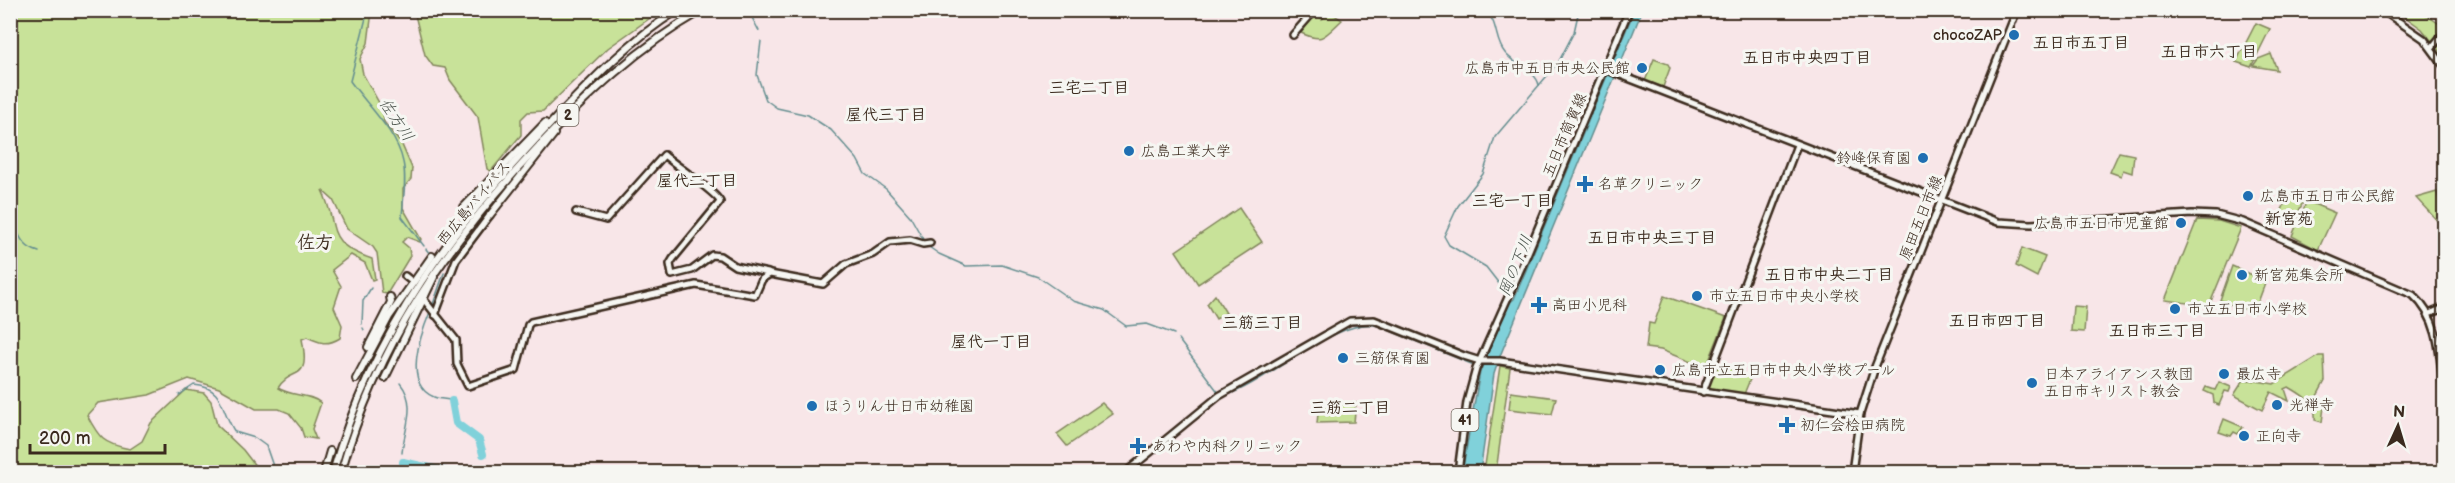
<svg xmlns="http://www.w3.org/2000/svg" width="2455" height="483" viewBox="0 0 2455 483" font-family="'Balsamiq Sans','Klee One',sans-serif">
<rect width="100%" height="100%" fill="#f8e6e8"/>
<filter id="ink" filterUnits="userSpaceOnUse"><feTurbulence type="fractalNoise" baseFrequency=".0167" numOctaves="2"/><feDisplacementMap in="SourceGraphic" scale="12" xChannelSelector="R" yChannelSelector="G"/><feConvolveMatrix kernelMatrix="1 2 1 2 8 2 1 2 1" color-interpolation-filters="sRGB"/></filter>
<g filter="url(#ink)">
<!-- green -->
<g fill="#c8e299" stroke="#82865c" stroke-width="1.5">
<path d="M10 11H372L368 43 360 59 363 74 383 110 384 122 402 145 412 168 411 179 403 189V208L421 239 420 242 407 237 402 242 409 248 410 256 387 294 382 293 377 253 373 247 347 229 333 200 322 190C340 227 322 242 372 259L375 279 372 280 365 263 351 255 332 270 341 286 334 307 342 325 340 338C327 346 320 343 307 337L302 339C311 385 292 365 278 388 292 397 309 393 321 403L312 429 316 439 304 437 301 428 289 413 279 409H256L219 388 189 379 149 395 98 403 87 415C99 438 103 444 130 449L142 441 151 423 186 390 204 393 211 401 217 425 243 450 260 472H11Z"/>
<path d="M414 11V10L660 11 608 48 543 111 528 112 521 119V135L491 171 487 169 478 117 450 80 445 68 433 66 425 55Z"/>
<path d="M2397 11H2420L2444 27V56L2422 29Z"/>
<path d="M1330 12 1342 20C1324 37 1323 43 1301 33L1316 13 1322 19Z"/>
<path d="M2256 23 2270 29 2251 67 2236 62Z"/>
<path d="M2271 54 2277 70 2253 66 2258 59Z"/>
<path d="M1654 59 1668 64 1670 68 1663 87 1645 81Z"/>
<path d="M2119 152 2134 155 2132 173 2123 170 2121 176 2110 172Z"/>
<path d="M2437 192 2444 217V228L2416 198Z"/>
<path d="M2289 194 2303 202 2293 224 2279 217Z"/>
<path d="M2309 202 2335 213 2318 250 2292 236 2306 203Z"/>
<path d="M1239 208 1262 242 1198 284 1176 251Z"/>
<path d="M2197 220 2219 221 2241 228 2209 306 2165 300Z"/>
<path d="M2022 248 2045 257 2037 277 2016 266Z"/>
<path d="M2232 266 2266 281 2254 313 2220 300Z"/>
<path d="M1215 295 1226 313 1216 319 1207 304Z"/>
<path d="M1664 296 1726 318 1706 368 1661 350 1646 348 1649 323 1654 324Z"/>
<path d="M2073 306 2086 307 2084 332 2071 331Z"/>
<path d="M2319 356H2324L2325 381 2316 398 2324 407 2322 422 2315 420C2317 402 2302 395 2289 387L2285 389 2289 401 2271 392 2262 410 2234 395 2243 381 2251 380 2274 384Z"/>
<path d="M1717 363 1751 377 1744 394 1708 388Z"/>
<path d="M1500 366 1510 368 1496 472H1484Z"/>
<path d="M2219 382 2231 387 2229 392 2225 391 2219 405 2214 403 2213 395 2204 391 2206 387 2215 390Z"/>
<path d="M1511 392 1556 398 1552 414 1509 409Z"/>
<path d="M1102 403 1113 414 1067 446 1057 434Z"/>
<path d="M1356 403 1354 422 1317 423 1319 405Z"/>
<path d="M2224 419 2243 427 2238 434 2234 432 2231 436 2219 432Z"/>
</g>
<!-- water -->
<path fill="#80d1da" stroke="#648e8f" stroke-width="1.5" d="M1634 11H1642L1500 356 1494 374 1480 472H1462L1480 372 1509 303 1514 299Z"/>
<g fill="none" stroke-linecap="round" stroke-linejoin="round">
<!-- stream -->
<g stroke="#648e8f" stroke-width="1.5">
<path d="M368 10 350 81C367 105 397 132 403 162 407 179 403 199 402 217L424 246"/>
<path d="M748 10 759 31"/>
<path d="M1485 10C1499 23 1494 40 1505 53 1515 66 1536 70 1539 85"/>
<path d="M761 41 757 75 766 100 777 108 808 115 831 130 857 159 865 174 886 189 910 216 924 241"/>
<path d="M10 219C20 233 20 247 39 252"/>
<path d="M926 245 939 254 966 266 1002 265 1038 277 1073 301 1104 310 1126 326 1147 324 1174 334"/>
<path d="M426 249 430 254"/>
<path d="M1507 294 1486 267 1449 245 1444 236 1458 206 1483 174 1495 137 1558 63 1574 32 1579 10"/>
<path d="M432 307 444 273"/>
<path d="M430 312C421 334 402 384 434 397 440 400 446 398 452 401"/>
<path d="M362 324 363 301 371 288"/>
<path d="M363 328 364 330"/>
<path d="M1178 339 1219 393"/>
<path d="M400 383C418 405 404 429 402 453"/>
<path d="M179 395 194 385C225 387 221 412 235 432L255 438 266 446 275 472"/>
<path d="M1227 395C1266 383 1342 314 1378 326L1474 365"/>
<path d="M404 459 407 462"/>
<path d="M389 472 396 466"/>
</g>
<!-- river -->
<g stroke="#80d1da" stroke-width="8">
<path d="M452 401 456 423 479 440 483 454"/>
<path d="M403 462 448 472"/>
</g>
<!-- secondary casing -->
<g stroke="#3b2a1e" stroke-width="10">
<g id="secondary">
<path d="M2382 10 2424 39 2444 66"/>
<path d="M1293 35 1315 10"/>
<path d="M2433 46 2444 33"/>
<path d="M1605 69 1998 222 2031 224 2192 214 2216 215 2243 222 2413 295C2441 320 2440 359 2444 394"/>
<path d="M576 212 606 220 664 155C674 164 718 194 720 202L673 259 670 264 672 275 692 270 712 255 720 256 735 266 768 273"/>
<path d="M405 276 410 280"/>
<path d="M425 301 456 340 457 364 468 386 516 370 528 325 531 322 696 285 755 295 762 279 770 274 823 284 846 264 873 254 890 242 910 240 923 244 930 243"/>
<path d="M2429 314 2444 308"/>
<path d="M435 315 456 260 490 215"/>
<path d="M1703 392 1797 145"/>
<path d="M1126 472 1219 396 1350 321 1374 320 1464 356 1480 361H1500L1860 414"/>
<path d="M1852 472 1860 414 1875 367 2017 10"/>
</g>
</g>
<!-- primary casing -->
<g stroke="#3b2a1e" stroke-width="10">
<path id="primary" d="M1458 472 1467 402 1476 369 1526 257 1629 10"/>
</g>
<!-- highway casing -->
<g stroke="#3b2a1e" stroke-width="10">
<g id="highway">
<path d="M464 207 545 123"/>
<path d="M490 215 554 134"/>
<path d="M368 347 391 302 390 297"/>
<path d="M385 378 434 277"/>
<path d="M356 379 389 317 432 256"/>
<path d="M324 472 330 451"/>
<path d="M333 472C373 330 455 223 556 118 593 79 631 39 678 10"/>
<path d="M341 472C378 343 445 246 536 149 587 95 638 47 703 10"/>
</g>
</g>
<!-- secondary -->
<use href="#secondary" stroke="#f6f6f2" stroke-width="5"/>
<!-- primary -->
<use href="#primary" stroke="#f6f6f2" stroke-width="5"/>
<!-- highway -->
<use href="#highway" stroke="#f6f6f2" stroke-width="6"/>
</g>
</g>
<!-- markers -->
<g fill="#1f6fb2" stroke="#f6f6f2" stroke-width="2">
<circle cx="2014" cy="35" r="6"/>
<circle cx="1642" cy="68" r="6"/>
<circle cx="1129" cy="151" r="6"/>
<circle cx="1923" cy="158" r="6"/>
<path d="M1582 175h6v6h6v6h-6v6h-6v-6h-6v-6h6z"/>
<circle cx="2248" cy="196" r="6"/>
<circle cx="2181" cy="223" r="6"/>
<circle cx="2242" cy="275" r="6"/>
<circle cx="1697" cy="296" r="6"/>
<path d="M1536 296h6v6h6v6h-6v6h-6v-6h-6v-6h6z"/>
<circle cx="2175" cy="309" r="6"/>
<circle cx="1343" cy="358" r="6"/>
<circle cx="1660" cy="370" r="6"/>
<circle cx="2224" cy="374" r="6"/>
<circle cx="2032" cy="383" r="6"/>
<circle cx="2277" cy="405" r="6"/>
<circle cx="812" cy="406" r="6"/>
<path d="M1784 416h6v6h6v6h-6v6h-6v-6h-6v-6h6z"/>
<circle cx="2244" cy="436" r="6"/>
<path d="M1135 437h6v6h6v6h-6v6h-6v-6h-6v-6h6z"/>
</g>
<g text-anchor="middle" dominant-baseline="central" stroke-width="6" stroke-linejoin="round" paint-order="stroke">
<!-- shield labels -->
<g fill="#f6f6f2" stroke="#73675e" stroke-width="1.5">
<rect x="557.5" y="104" width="21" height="22" rx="4.5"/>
<rect x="1451.5" y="409" width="27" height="22" rx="4.5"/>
</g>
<g font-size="14" font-weight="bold" fill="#3b2a1e">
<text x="568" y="115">2</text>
<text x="1465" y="420">41</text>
</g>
<!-- poi labels -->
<g font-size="15" fill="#3b2a1e" stroke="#f6f6f2" text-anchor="start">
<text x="2002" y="35" text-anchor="end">chocoZAP</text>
<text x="1630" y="68" text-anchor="end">広島市中五日市央公民館</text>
<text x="1141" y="151">広島工業大学</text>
<text x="1911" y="158" text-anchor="end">鈴峰保育園</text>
<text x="1598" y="184">名草クリニック</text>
<text x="2260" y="196">広島市五日市公民館</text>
<text x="2169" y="223" text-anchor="end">広島市五日市児童館</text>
<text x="2254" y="275">新宮苑集会所</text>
<text x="1709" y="296">市立五日市中央小学校</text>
<text x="1552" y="305">高田小児科</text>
<text x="2187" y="309">市立五日市小学校</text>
<text x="1355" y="358">三筋保育園</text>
<text x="1672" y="370">広島市立五日市中央小学校プール</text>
<text x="2044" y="374">日本アライアンス教団<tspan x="2044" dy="17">五日市キリスト教会</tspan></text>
<text x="2236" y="374">最広寺</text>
<text x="2289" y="405">光禅寺</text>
<text x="824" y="406">ほうりん廿日市幼稚園</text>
<text x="1800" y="425">初仁会桧田病院</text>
<text x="2256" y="436">正向寺</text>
<text x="1152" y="446">あわや内科クリニック</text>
</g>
<!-- street labels -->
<g font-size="15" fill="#3b2a1e" stroke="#f6f6f2">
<text transform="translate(1565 135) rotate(-67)">五日市筒賀線</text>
<text transform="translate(474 203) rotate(-50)">西広島バイパス</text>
<text transform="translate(1921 218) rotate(-68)">原田五日市線</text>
</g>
<!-- neighbourhood labels -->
<g font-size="16" font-weight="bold" fill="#3b2a1e" stroke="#f6f6f2">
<text x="2081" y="43">五日市五丁目</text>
<text x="2209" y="52">五日市六丁目</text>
<text x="1807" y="58">五日市中央四丁目</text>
<text x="1089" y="88">三宅二丁目</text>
<text x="886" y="115">屋代三丁目</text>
<text x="697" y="181">屋代二丁目</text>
<text x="1512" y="201">三宅一丁目</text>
<text x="2289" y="219">新宮苑</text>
<text x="1652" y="238">五日市中央三丁目</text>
<text x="1829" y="275">五日市中央二丁目</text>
<text x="1997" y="321">五日市四丁目</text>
<text x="1262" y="323">三筋三丁目</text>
<text x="2157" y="331">五日市三丁目</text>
<text x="991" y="342">屋代一丁目</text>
<text x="1350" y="408">三筋二丁目</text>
</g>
<!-- water labels -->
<g font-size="16" font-style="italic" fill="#4c544d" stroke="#f6f6f2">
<text transform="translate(396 120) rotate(56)">佐方川</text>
<text transform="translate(1516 266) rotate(-68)">岡の下川</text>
</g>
<!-- quarter labels -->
<g font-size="18" font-weight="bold" fill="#3b2a1e" stroke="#f6f6f2">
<text x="315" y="242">佐方</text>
</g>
</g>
<!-- margin -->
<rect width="2455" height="483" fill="none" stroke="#f6f6f2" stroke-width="36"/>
<rect x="18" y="18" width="2419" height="447" fill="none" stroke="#3b2a1e" stroke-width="2" filter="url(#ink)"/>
<!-- north arrow -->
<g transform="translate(2398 426) rotate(4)" stroke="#f6f6f2" stroke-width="4.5" paint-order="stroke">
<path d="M0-4.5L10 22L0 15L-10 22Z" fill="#3b2a1e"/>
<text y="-9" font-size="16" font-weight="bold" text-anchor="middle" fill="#3b2a1e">N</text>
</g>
<!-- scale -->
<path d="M30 444v9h135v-9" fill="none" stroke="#3b2a1e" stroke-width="3"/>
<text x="39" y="444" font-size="18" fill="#3b2a1e" stroke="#f6f6f2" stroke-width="4.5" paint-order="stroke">200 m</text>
</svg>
